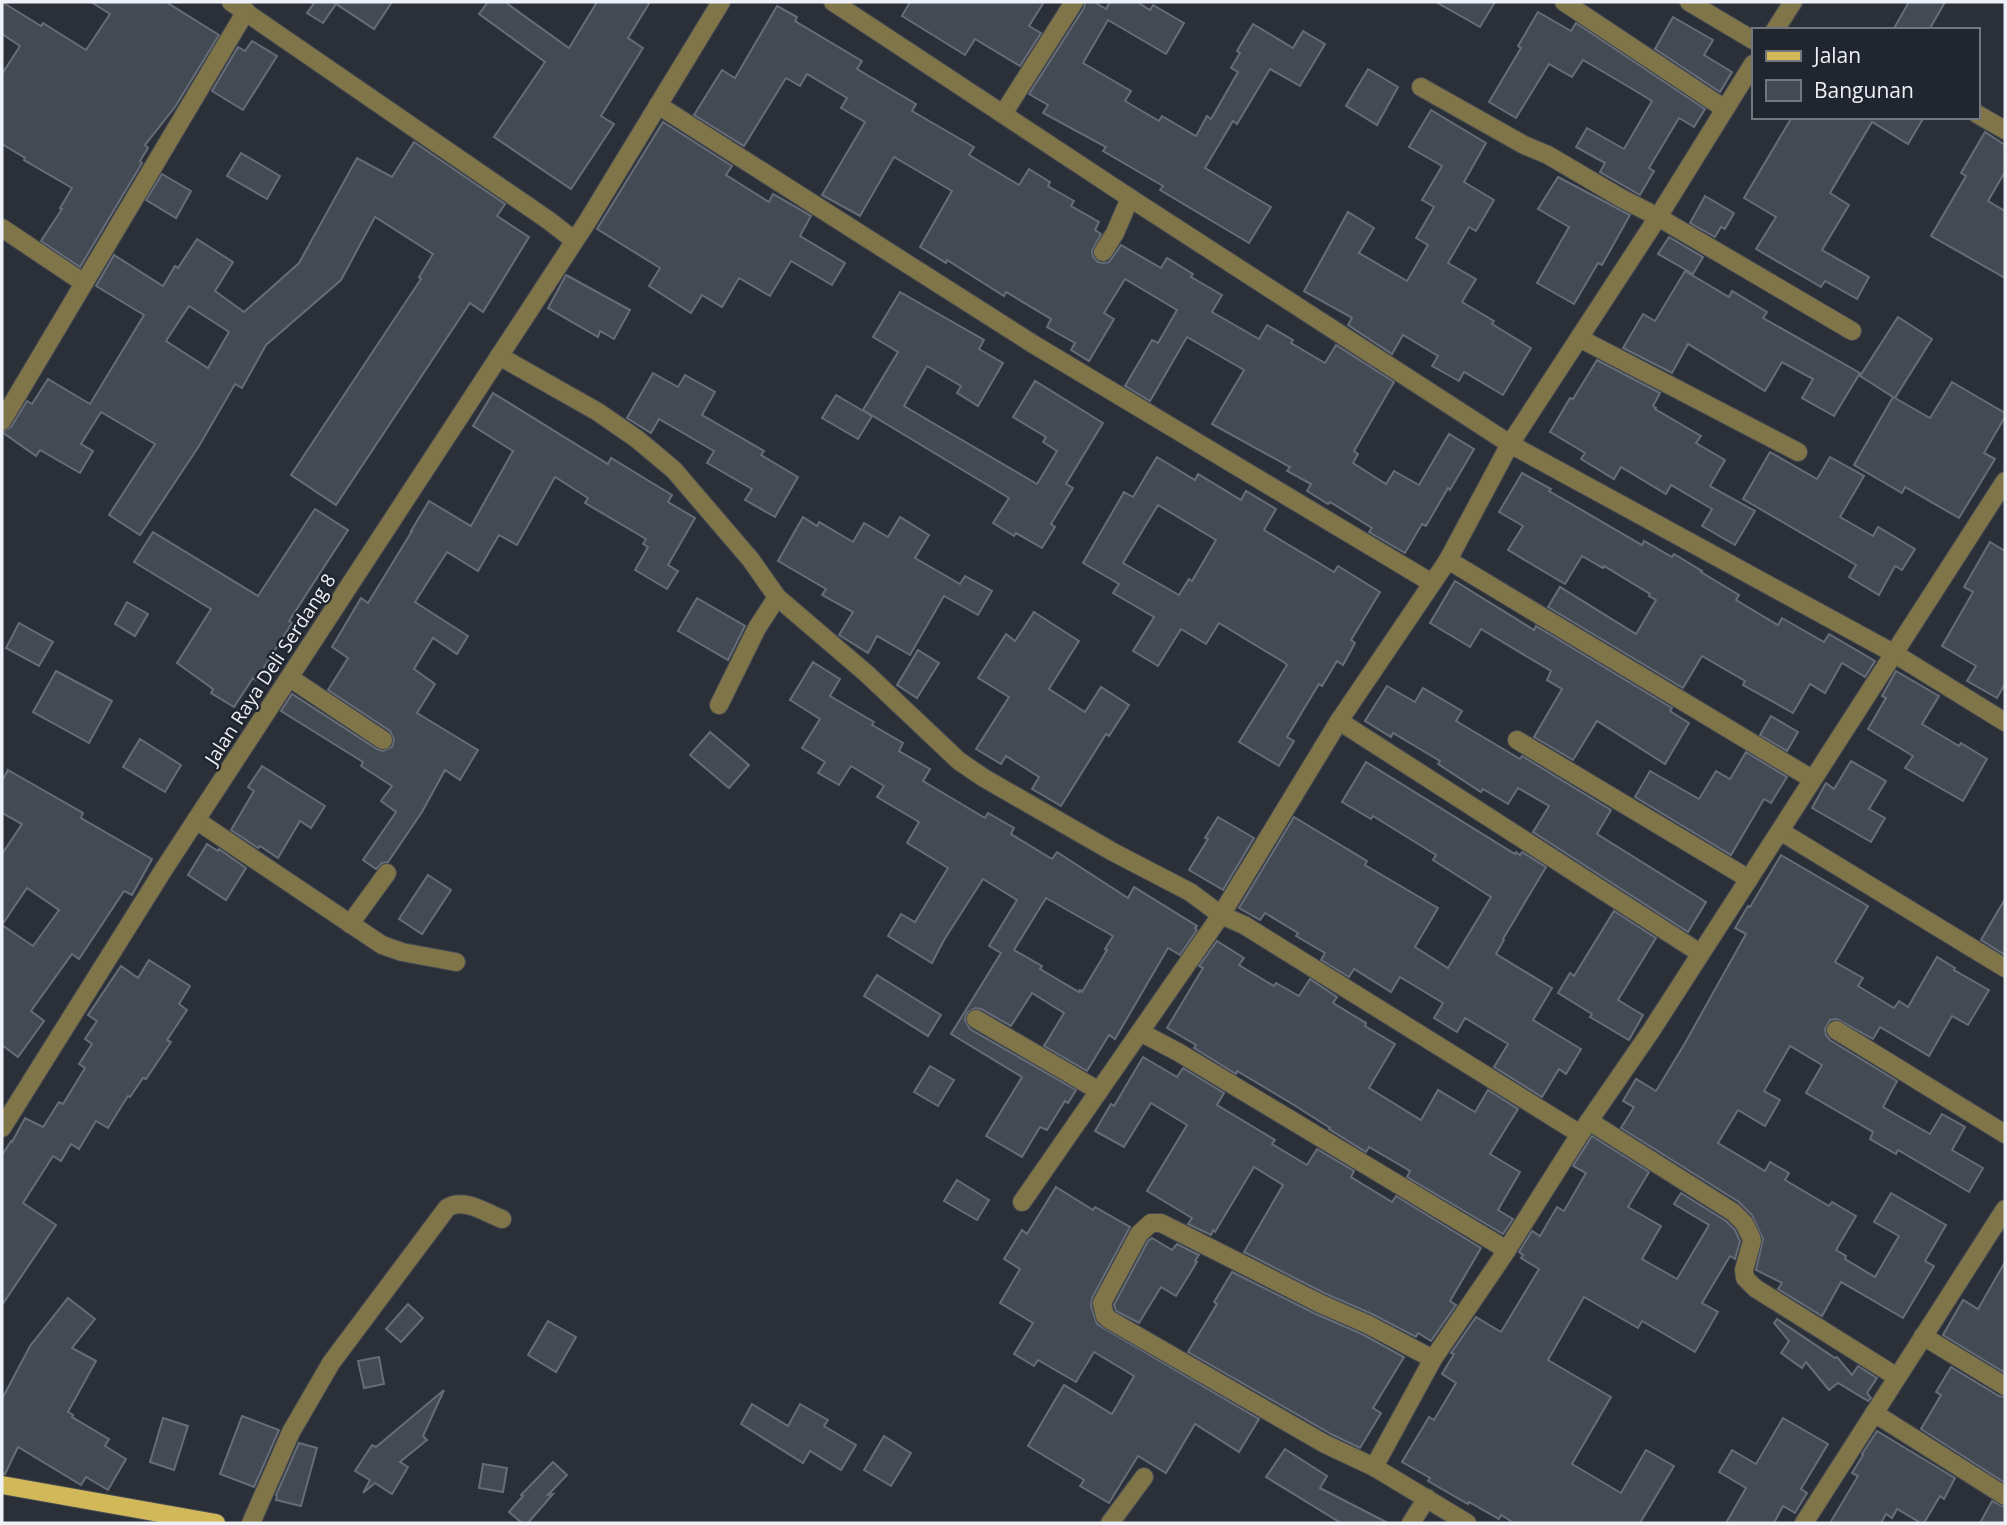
<svg xmlns="http://www.w3.org/2000/svg" width="2007" height="1525" viewBox="0 0 2007 1525" font-family="'Open Sans',sans-serif">
<rect width="100%" height="100%" fill="#2a2f38"/>
<!-- building -->
<g fill="#444a53" stroke="#676d77" stroke-width="2" fill-rule="evenodd">
<path d="M2 2 41 26 43 23 86 50 110 14 91 2H166L219 35 175 107 145 145 148 148 140 161 142 163 80 267 41 241 62 209 60 208 72 188 24 160 25 158 2 144V74L20 46 2 34Z"/>
<path d="M315 2H392L374 29 336 4 323 23 307 13Z"/>
<path d="M488 2H505L569 48 597 2H650L628 38 643 48 601 116 614 124 571 189 494 137 545 62 479 14Z"/>
<path d="M910 2H1044L1029 26 1041 33 1020 66 975 39 965 55 902 16Z"/>
<path d="M1085 2H1094L1106 9 1110 2H1137L1150 10 1153 5 1184 23 1166 54 1108 20 1083 63 1131 91 1125 101 1159 121 1162 116 1196 136 1207 116 1211 119 1238 72 1231 68 1240 53 1237 51 1253 24 1293 48 1303 31 1325 44 1300 86 1270 69 1237 124 1233 121 1205 168 1271 207 1249 243 1160 190 1163 186 1103 151 1106 147 1043 113 1048 105 1029 94 1084 8Z"/>
<path d="M1436 2H1495L1480 27Z"/>
<path d="M1909 2H1945L1929 30H1893Z"/>
<path d="M777 6 797 17 795 21 862 61 857 69 916 104 912 111 974 147 969 155 1019 185 1029 169 1050 182 1048 186 1074 201 1071 206 1099 222 1095 230 1101 234 1092 251 1093 257 1098 262 1103 263 1109 262 1121 245 1161 268 1167 258 1193 274 1191 277 1222 295 1212 312 1259 339 1267 325 1293 340 1291 343 1325 363 1336 345 1394 382 1354 451 1358 454 1353 463 1386 484 1394 471 1419 485 1449 434 1474 449 1450 490 1448 488 1426 526 1422 524 1405 553 1369 532 1372 528 1330 502 1328 504 1307 491 1311 484 1287 471 1290 467 1212 424 1244 370 1187 337 1150 401 1125 386 1152 340 1158 343 1177 310 1125 279 1104 313 1114 319 1089 361 1071 350 1075 343 1047 327 1051 319 1006 292 1004 296 947 260 946 263 920 247 952 191 894 157 860 216 822 195 865 122 841 108 847 98 807 74 800 86 786 78 744 146 694 115 722 70 735 78Z"/>
<path d="M1538 12 1571 31 1576 23 1705 109 1694 127 1679 118 1649 168 1654 171 1640 195 1600 172 1605 163 1576 147 1587 128 1624 149 1652 101 1634 90 1583 60 1572 77 1549 64 1516 118 1489 102 1521 48 1518 46Z"/>
<path d="M1673 17 1713 40 1704 55 1732 72 1720 92 1655 49Z"/>
<path d="M252 41 277 56 243 110 212 91 238 47 245 51Z"/>
<path d="M1368 69 1398 87 1377 125 1346 106Z"/>
<path d="M1431 110 1486 143 1464 182 1494 200 1476 231 1469 227 1448 263 1476 279 1462 302 1494 321 1492 324 1531 348 1503 395 1464 372 1459 381 1432 366 1438 356 1403 335 1392 354 1348 325 1352 318 1304 291 1348 212 1374 228 1359 253 1407 281 1428 245 1416 238 1434 207 1422 200 1442 166 1409 147Z"/>
<path d="M1792 117H1924L1908 144 1872 122 1830 193 1849 205 1822 250 1869 277 1857 299 1825 281 1821 287 1756 249 1776 217 1744 198Z"/>
<path d="M663 122 732 166 726 175 769 202 773 194 811 216 800 236 845 263 832 285 791 261 770 296 739 278 722 307 702 295 691 313 649 286 660 268 597 229Z"/>
<path d="M1985 132 2005 145V172L1988 201 2005 211V278L1931 236 1966 176 1961 173Z"/>
<path d="M414 142 505 204 497 216 529 237 483 312 470 303 336 505 291 475 421 279 419 277 433 254 375 217 341 280 266 345 242 388 235 384 199 446 140 535 109 515 155 444 101 412 81 444 93 451 80 473 40 450 36 456 2 432 11 427 27 401 32 404 48 379 90 404 144 315 96 286 114 255 163 286 175 266 178 268 197 239 233 262 215 291 244 312 299 263 357 158 392 177ZM189 306 229 332 208 368 166 341Z"/>
<path d="M241 153 280 176 267 199 227 176Z"/>
<path d="M162 174 191 191 176 218 146 200Z"/>
<path d="M1558 177 1630 215 1602 265 1598 263 1574 304 1537 283 1569 227 1538 209Z"/>
<path d="M1705 196 1734 213 1725 229 1721 227 1715 237 1690 223Z"/>
<path d="M1669 237 1703 257 1693 274 1658 254Z"/>
<path d="M1685 271 1729 297 1732 291 1767 312 1763 318 1860 373 1834 416 1802 398 1813 379 1782 362 1765 391 1688 344 1672 373 1623 348 1643 314 1655 321Z"/>
<path d="M566 275 630 310 614 339 600 331 598 337 548 308Z"/>
<path d="M900 292 984 340 979 349 1003 363 978 406 957 393 961 386 927 366 904 406 1037 484 1057 451 1043 442 1046 437 1013 417 1035 381 1103 423 1066 484 1073 488 1051 524 1055 527 1042 548 1016 533 1014 536 993 523 1009 498 863 410 898 352 873 337Z"/>
<path d="M1898 317 1932 339 1895 398 1930 418 1952 382 2005 413V417L1984 453 1995 459 1959 518 1905 487 1902 493 1854 465 1893 397 1860 376Z"/>
<path d="M1597 360 1660 393 1653 406 1656 408 1655 409 1701 436 1696 443 1725 460 1710 486 1755 511 1735 545 1702 526 1712 509 1671 485 1666 494 1621 467 1614 479 1581 459 1585 453 1550 432 1570 398 1573 399Z"/>
<path d="M653 373 678 387 685 375 715 392 702 415 764 451 761 455 798 477 775 517 745 500 752 489 707 463 714 451 659 419 651 433 627 418Z"/>
<path d="M493 393 608 464 611 458 672 495 668 502 695 518 668 565 678 571 667 589 635 570 648 547 643 544 646 539 585 503 588 498 555 477 517 545 499 535 478 571 447 552 415 602 468 636 457 654 433 638 414 669 435 684 417 713 478 750 460 780 445 770 422 812 388 862 382 863 376 869 363 860 396 812 381 801 392 786 361 766 363 762 281 711 292 694 377 749 383 751 392 747 394 740 390 731 328 690 348 658 332 647 361 598 368 603 412 531H411L429 501 471 526 513 451 473 426Z"/>
<path d="M836 395 872 416 858 439 822 418Z"/>
<path d="M1770 452 1817 479 1830 457 1864 476 1840 517 1873 536 1878 527 1915 549 1902 570 1895 566 1879 595 1849 577 1856 565 1743 499Z"/>
<path d="M1157 457 1195 480 1198 474 1241 500 1246 491 1276 509 1264 530 1334 572 1338 566 1380 592 1351 640 1355 643 1343 665 1337 661 1322 686 1319 684 1287 737 1294 741 1279 766 1239 742 1287 665 1285 663 1219 623 1206 644 1181 629 1158 666 1133 651 1154 617 1113 593 1119 584 1083 563 1124 492 1133 497ZM1158 505 1216 540 1192 581 1189 579 1179 595 1123 563Z"/>
<path d="M1522 473 1551 489 1549 491 1642 545 1644 541 1672 557 1674 554 1702 571 1701 572 1739 595 1736 600 1778 625 1782 618 1824 642 1829 634 1875 661 1865 677 1842 663 1825 693 1810 684 1793 713 1743 685 1745 681 1702 656 1683 688 1548 607 1560 587 1636 634 1656 600 1649 596 1650 594 1604 566 1603 568 1582 556 1565 584 1508 550 1523 526 1499 512Z"/>
<path d="M315 509 348 530 289 621 292 623 256 680 253 678 234 707 211 693 213 689 177 663 211 609 134 562 153 532 258 596Z"/>
<path d="M803 517 817 526 819 522 853 542 864 523 888 537 900 517 929 535 915 558 960 584 965 576 992 591 978 615 944 596 910 655 877 636 868 653 839 635 853 612 822 595 826 589 778 561Z"/>
<path d="M1990 542 2005 551V684L1997 698 1967 681 1976 666 1942 646 1973 592 1964 587Z"/>
<path d="M1455 581 1534 630 1536 626 1672 708 1670 711 1689 723 1665 764 1597 721 1573 760 1534 737 1562 689 1547 680 1551 671 1481 629 1470 647 1430 623Z"/>
<path d="M697 598 745 626 728 660 678 631Z"/>
<path d="M127 602 148 614 135 636 115 624Z"/>
<path d="M1034 612 1079 641 1049 689 1085 712 1101 687 1129 705 1109 736 1106 734 1061 806 1032 789 1039 777 1006 756 1001 764 976 749 1009 697 978 678 1006 634 1015 641Z"/>
<path d="M19 623 53 642 39 666 6 648Z"/>
<path d="M918 650 939 663 917 698 897 685Z"/>
<path d="M813 662 840 679 830 696 874 722 872 725 903 743 899 751 930 769 923 781 985 818 988 813 1014 828 1011 834 1052 859 1057 852 1128 898 1134 887 1197 926 1195 928 1197 930 1180 955 1168 948 1115 1039 1109 1035 1087 1071 1044 1046 1064 1013 1032 993 1011 1026 981 1009 975 1008 967 1013 965 1020 970 1029 1076 1090 1068 1103 1065 1101 1047 1130 1040 1127 1022 1157 986 1136 1022 1077 951 1034 1001 953 989 946 1017 900 983 879 944 940 932 963 888 936 901 914 915 922 948 868 907 843 919 822 877 797 884 786 851 766 839 785 818 773 825 762 802 748 820 719 790 700ZM1046 898 1113 936 1105 949 1107 950 1082 992 1080 990 1079 992 1040 969 1042 966 1014 950Z"/>
<path d="M56 671 112 701 89 743 33 712Z"/>
<path d="M1896 671 1939 696 1922 724 1959 746 1961 743 1987 759 1963 801 1905 768 1913 756 1868 729 1886 698 1882 696Z"/>
<path d="M1387 686 1415 702 1423 688 1462 711 1456 721 1510 753 1520 759 1522 756 1611 810 1597 834 1706 902 1688 932 1533 832 1549 806 1518 788 1508 804 1483 789 1481 792 1438 764 1440 761 1393 733 1391 737 1365 721Z"/>
<path d="M1771 716 1798 732 1787 751 1760 735Z"/>
<path d="M710 732 749 765 729 788 690 755Z"/>
<path d="M140 739 181 765 165 792 123 767Z"/>
<path d="M1746 752 1787 777 1771 803 1764 799 1731 855 1635 797 1650 771 1699 799 1716 771 1730 779Z"/>
<path d="M1851 761 1886 781 1869 809 1885 818 1871 842 1812 808 1826 783 1834 789Z"/>
<path d="M1366 762 1515 854 1516 852 1520 855 1522 852 1546 867 1503 939 1504 940 1496 954 1552 988 1533 1020 1581 1049 1566 1074 1559 1069 1542 1097 1494 1067 1508 1044 1465 1018 1457 1032 1434 1018 1443 1003 1400 977 1391 992 1354 969 1349 977 1321 960 1325 953 1296 936 1298 933 1265 913 1260 920 1239 908 1294 817 1367 861 1365 865 1438 908 1415 947 1448 968 1491 897 1433 860 1436 855 1373 816 1371 819 1342 802Z"/>
<path d="M262 766 325 806 311 828 300 821 278 858 260 846 258 848 231 830 254 791 248 787Z"/>
<path d="M8 770 83 813 81 818 152 859 132 895 124 891 79 959 72 954 31 1011 44 1021 18 1057 2 1045V854L22 824 2 813V781ZM27 888 59 910 33 946 2 925Z"/>
<path d="M1218 817 1254 838 1223 890 1189 870 1208 839 1205 838Z"/>
<path d="M207 844 218 851 219 849 246 868 226 900 188 875Z"/>
<path d="M1781 855 1868 906 1835 962 1863 978 1858 986 1894 1008 1899 1001 1908 1007 1937 957 1955 968 1954 970 1989 990 1968 1025 1952 1016 1929 1056 1880 1027 1873 1039 1837 1019 1830 1020 1825 1029 1826 1035 1830 1040 1897 1081 1883 1107 1930 1134 1942 1114 1965 1127 1952 1150 1983 1168 1969 1192 1898 1150 1896 1154 1870 1139 1873 1132 1806 1093 1822 1065 1790 1046 1764 1091 1780 1100 1765 1126 1738 1110 1718 1143 1765 1171 1770 1162 1789 1173 1785 1180 1829 1206 1832 1202 1856 1216 1836 1250 1846 1256 1845 1259 1875 1277 1899 1236 1874 1222 1891 1193 1946 1225 1925 1261 1934 1266 1903 1318 1841 1282 1822 1316 1778 1289 1782 1283 1756 1270 1763 1239 1752 1215 1739 1202 1621 1128 1634 1107 1623 1101 1636 1079 1656 1091 1685 1043 1746 934 1735 928 1748 906 1750 907Z"/>
<path d="M428 875 451 890 422 934 399 919Z"/>
<path d="M2005 899V955L1981 940Z"/>
<path d="M1614 911 1656 938 1618 1000 1643 1015 1629 1040 1590 1017 1592 1014 1558 993 1570 973 1574 976Z"/>
<path d="M1217 941 1244 958 1239 965 1274 986 1276 983 1299 996 1310 979 1337 997 1333 1003 1366 1023 1365 1026 1395 1044 1369 1088 1421 1120 1438 1090 1475 1112 1488 1090 1518 1109 1490 1154 1520 1172 1498 1210 1513 1219 1503 1234 1407 1177 1410 1171 1369 1147 1366 1152 1329 1129 1330 1128 1294 1105 1237 1071 1236 1074 1194 1048 1196 1045 1167 1028 1203 968 1199 966Z"/>
<path d="M149 960 190 986 179 1004 187 1010 167 1040 171 1042 146 1079 143 1078 130 1097 128 1096 108 1128 96 1121 79 1149 71 1144 61 1161 53 1156 23 1203 56 1225 2 1305V1155L11 1141 12 1142 25 1118 43 1127 59 1102 63 1104 85 1068 79 1064 92 1044 85 1039 97 1021 88 1015 121 966 138 978Z"/>
<path d="M877 975 941 1015 928 1036 864 996Z"/>
<path d="M1143 1057 1177 1077 1183 1068 1224 1093 1217 1105 1275 1140 1272 1144 1307 1165 1317 1149 1354 1171 1351 1177 1392 1202 1396 1196 1481 1248 1450 1301 1456 1305 1431 1341 1418 1333 1416 1337 1372 1314 1324 1293 1244 1252 1283 1185 1254 1167 1215 1232 1213 1230 1211 1235 1188 1224 1192 1218 1147 1191 1187 1125 1151 1103 1124 1147 1095 1131 1111 1104 1114 1106Z"/>
<path d="M930 1066 954 1080 938 1106 914 1092Z"/>
<path d="M1592 1136 1649 1172 1628 1207 1661 1226 1642 1259 1677 1279 1709 1225 1674 1204 1681 1193 1726 1221 1735 1230 1740 1241 1735 1259 1730 1256 1702 1303 1718 1312 1695 1352 1642 1321 1638 1328 1584 1297 1548 1360 1611 1397 1572 1464 1621 1493 1646 1450 1674 1466 1640 1523H1514L1501 1515 1499 1519 1469 1502 1468 1504 1428 1481 1430 1478 1402 1462 1429 1417 1434 1420 1456 1383 1442 1374 1454 1354 1451 1353 1476 1317 1501 1332 1539 1269 1521 1258 1523 1255 1519 1252 1532 1231 1540 1236 1557 1207 1564 1211 1586 1173 1573 1166Z"/>
<path d="M957 1180 989 1200 977 1220 944 1201Z"/>
<path d="M1056 1187 1093 1210 1095 1207 1130 1227 1092 1298 1091 1306 1097 1324 1259 1419 1239 1452 1195 1424 1166 1473 1138 1456 1109 1503 1080 1486 1084 1480 1028 1446 1064 1385 1112 1414 1134 1376 1094 1352 1076 1382 1038 1360 1034 1366 1014 1354 1033 1323 1000 1303 1020 1269 1004 1259 1022 1230 1027 1234Z"/>
<path d="M1152 1238 1172 1250 1177 1244 1199 1255 1195 1261 1197 1262 1176 1296 1161 1287 1139 1323 1116 1311 1114 1305 1148 1241Z"/>
<path d="M2005 1262V1373L1943 1335 1963 1300 1978 1309Z"/>
<path d="M1232 1272 1314 1313 1362 1334 1404 1357 1373 1408 1381 1413 1360 1448 1333 1435 1188 1352 1217 1304 1214 1302Z"/>
<path d="M68 1298 95 1319 72 1348 96 1361 68 1412 73 1415 72 1417 109 1439 105 1446 126 1459 108 1490 86 1477 81 1485 18 1447 5 1474H2V1399L30 1346Z"/>
<path d="M408 1304 423 1318 401 1342 386 1329Z"/>
<path d="M1777 1319 1835 1358 1837 1357 1852 1375 1858 1366 1877 1378 1867 1393 1871 1398 1868 1401 1838 1383 1829 1390 1806 1362 1802 1368 1781 1353 1789 1341 1774 1323Z"/>
<path d="M548 1321 576 1337 556 1372 528 1355Z"/>
<path d="M379 1357 384 1384 364 1388 358 1361Z"/>
<path d="M1951 1367 1999 1396 2005 1397V1483L1921 1429 1941 1395 1936 1392Z"/>
<path d="M444 1390 423 1436 427 1440 400 1462 408 1467 392 1494 375 1483 363 1493 370 1480 355 1471 372 1445 376 1447Z"/>
<path d="M752 1404 788 1426 800 1404 828 1420 824 1426 856 1445 841 1470 810 1451 803 1463 741 1424Z"/>
<path d="M242 1416 279 1430 254 1487 220 1474Z"/>
<path d="M163 1418 188 1426 174 1470 150 1462Z"/>
<path d="M1783 1418 1828 1444 1801 1489 1807 1493 1795 1513 1783 1506 1774 1523H1726L1746 1488 1719 1472 1732 1450 1756 1464Z"/>
<path d="M1877 1431 1955 1478 1944 1499 1940 1496 1924 1523H1921L1897 1509 1892 1518 1886 1514 1881 1523H1830L1858 1476 1852 1473 1863 1455 1862 1454Z"/>
<path d="M884 1436 911 1453 891 1486 864 1470Z"/>
<path d="M299 1443 317 1448 301 1506 276 1500 277 1496 276 1495Z"/>
<path d="M1285 1449 1327 1476 1320 1488 1388 1523H1341L1266 1477Z"/>
<path d="M553 1462 567 1475 548 1495 553 1494 528 1523H522L509 1512 523 1496 521 1495Z"/>
<path d="M483 1464 507 1468 503 1492 479 1488Z"/>
<path d="M1992 1501 2005 1507V1523H1980Z"/>
</g>
<g fill="none" stroke-linecap="round" stroke-linejoin="round">
<!-- minor casing -->
<g stroke="#454a53" stroke-width="20">
<g id="minor">
<path d="M231 2 548 220 574 240"/>
<path d="M833 2 1130 198 1510 444 1895 654 2005 722"/>
<path d="M1564 2 1725 109"/>
<path d="M1689 2 1753 40"/>
<path d="M1775 30 1793 2"/>
<path d="M1421 87 1524 145 1548 155 1621 198 1658 217 1852 331"/>
<path d="M658 105 1033 344 1432 583"/>
<path d="M1003 114 1074 2"/>
<path d="M1977 114 2005 130"/>
<path d="M2 228 84 283"/>
<path d="M1103 252 1115 233 1130 198"/>
<path d="M1579 338 1798 452"/>
<path d="M499 356 598 412 637 439 674 470 751 560 777 597 867 674 959 761 984 778 1113 852 1190 892 1221 915 1244 925 1580 1134"/>
<path d="M2 421 246 11"/>
<path d="M1448 560 1812 779"/>
<path d="M290 678 383 740"/>
<path d="M719 705 757 628 777 597"/>
<path d="M1339 721 1700 953"/>
<path d="M1517 740 1749 879"/>
<path d="M196 820 382 945 402 952 456 962"/>
<path d="M1780 831 2005 968"/>
<path d="M350 924 387 873"/>
<path d="M976 1019 1099 1091"/>
<path d="M1836 1030 2005 1134"/>
<path d="M1140 1032 1178 1052 1507 1250"/>
<path d="M1589 1121 1733 1212 1744 1223 1751 1237 1752 1241 1744 1270 1745 1278 1755 1288 1897 1377"/>
<path d="M2 1128 164 869 587 222 721 2"/>
<path d="M1022 1202 1221 915 1339 721 1448 560 1510 444 1658 217 1753 64"/>
<path d="M1923 1336 2005 1386"/>
<path d="M1874 1413 2005 1496"/>
<path d="M1374 1467 1325 1444 1110 1320 1105 1316 1102 1303 1139 1234 1151 1223H1161L1319 1303 1367 1324 1433 1359"/>
<path d="M251 1523 291 1432 331 1363 447 1208C464 1197 486 1213 502 1219"/>
<path d="M1110 1523 1144 1477"/>
<path d="M1411 1523 1427 1498"/>
<path d="M1467 1523 1374 1467 1433 1359 1503 1256 1580 1134 1651 1031 2005 481"/>
<path d="M1804 1523 2005 1209"/>
</g>
</g>
<!-- major casing -->
<g stroke="#454a53" stroke-width="20">
<path id="major" d="M2 1485 216 1523"/>
</g>
<!-- minor -->
<use href="#minor" stroke="#807449" stroke-width="18"/>
<!-- major -->
<use href="#major" stroke="#d1b95a" stroke-width="18"/>
</g>
<g text-anchor="middle" dominant-baseline="central" stroke-width="5" stroke-linejoin="round" paint-order="stroke">
<!-- street labels -->
<g font-size="19" fill="#eef1f7" stroke="#20252e">
<text transform="translate(270 669) rotate(-57)">Jalan Raya Deli Serdang 8</text>
</g>
</g>
<!-- border -->
<rect width="2007" height="1525" fill="none" stroke="#eef1f7" stroke-width="7"/>
<!-- legend -->
<rect x="1752" y="28" width="228" height="91" fill="#20252e" stroke="#72777e" stroke-width="2"/>
<rect x="1766" y="51" width="35" height="10" fill="#d1b95a" stroke="#72777e" stroke-width="2"/>
<text x="1814" y="63" font-size="21" fill="#eef1f7">Jalan</text>
<rect x="1766" y="80" width="35" height="21" fill="#444a53" stroke="#72777e" stroke-width="2"/>
<text x="1814" y="98" font-size="21" fill="#eef1f7">Bangunan</text>
</svg>
